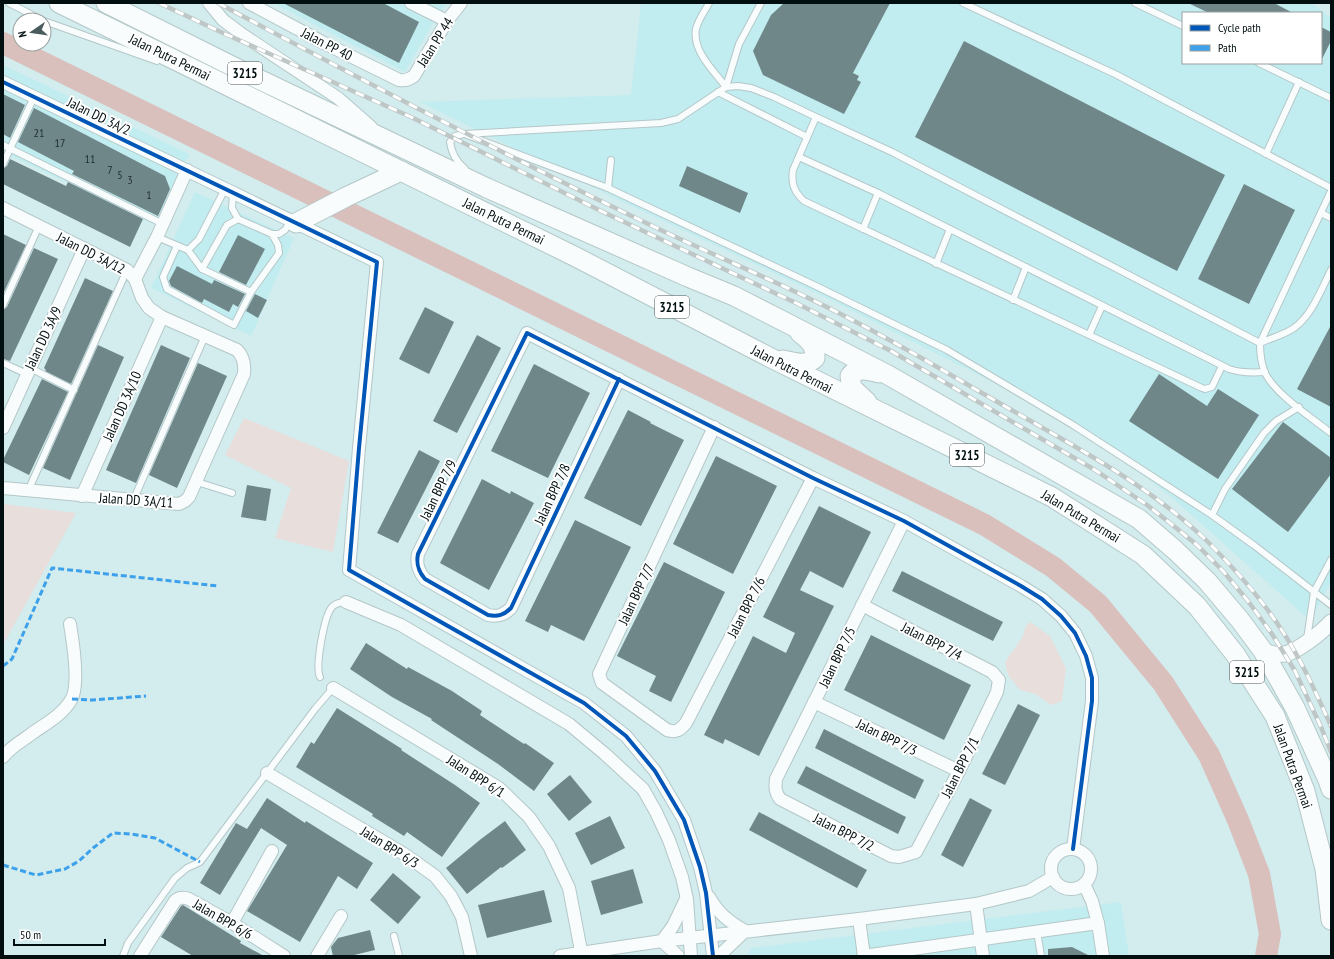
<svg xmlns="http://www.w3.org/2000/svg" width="1334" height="959" viewBox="0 0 1334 959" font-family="'PT Sans Narrow',sans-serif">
<rect width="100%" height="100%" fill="#d3ecee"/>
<!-- built -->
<g fill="#c2edf0" fill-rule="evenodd">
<path d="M273 3H447L434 21 405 72Z"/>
<path d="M641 3H1312L1331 18V582L1311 620 1297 609 1169 495 1075 424 833 301 617 199 420 102 631 95ZM1183 13H1321V63H1183Z"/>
<path d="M3 65 189 154 158 226 3 152Z"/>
<path d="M195 192 294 238 251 336 151 288Z"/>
<path d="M1121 902 1129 956H746L751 948Z"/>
</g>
<!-- green -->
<g fill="#e8dedc">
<path d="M244 418 349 461 333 552 275 538 291 488 225 455Z"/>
<path d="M3 504 76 513 3 645Z"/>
<path d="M1030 622 1050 636 1066 669 1062 701 1051 705 1035 694 1020 690 1008 675 1005 662 1022 638 1026 626Z"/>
</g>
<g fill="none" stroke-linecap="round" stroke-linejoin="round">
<!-- river -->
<path stroke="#dac0bc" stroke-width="22" d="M3 43 985 525 1053 567 1098 604 1163 683 1209 755 1238 820 1259 874 1270 934 1266 956"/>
</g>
<!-- building -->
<g fill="#708789">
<path d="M283 3H383L419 22 399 63Z"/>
<path d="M784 3H890L853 73 859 76 857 80 861 82 844 114 763 75 753 51 771 15Z"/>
<path d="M1188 3H1274L1293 13H1209Z"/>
<path d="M1321 27 1331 32V41L1321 61Z"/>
<path d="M964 41 1225 175 1177 271 915 137Z"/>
<path d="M3 94 25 105 10 138 3 134Z"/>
<path d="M34 108 165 176 170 189 158 216 72 174 74 171 18 142Z"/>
<path d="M10 159 66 186 68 182 143 219 130 247 3 184V168L7 166Z"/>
<path d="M687 166 748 193 740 213 679 186Z"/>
<path d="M1244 184 1295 210 1249 304 1198 279Z"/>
<path d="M3 234 26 245 3 294Z"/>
<path d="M238 235 265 249 246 285 219 272Z"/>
<path d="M34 248 58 259 10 361 3 359V309L7 307Z"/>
<path d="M177 266 212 284 214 280 245 294 238 307 233 304 229 312 204 299 202 303 171 286 169 281Z"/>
<path d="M85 278 113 291 71 384 45 371 46 370 44 368Z"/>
<path d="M255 294 267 300 258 318 246 311Z"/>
<path d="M425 307 454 322 429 374 399 359Z"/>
<path d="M1331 325V407L1297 389Z"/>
<path d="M477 335 501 348 457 433 433 421Z"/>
<path d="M98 345 124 357 70 480 43 468Z"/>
<path d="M161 345 190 358 136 483 106 470Z"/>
<path d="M198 363 227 376 177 488 149 475Z"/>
<path d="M534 364 590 393 548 478 491 451Z"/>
<path d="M1159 374 1207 406 1218 389 1259 415 1218 479 1129 421Z"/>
<path d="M42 379 68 392 29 475 3 462V460Z"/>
<path d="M628 410 651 422 650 423 684 440 641 526 584 498Z"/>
<path d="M1283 422 1331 458V474L1288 532 1232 489Z"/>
<path d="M419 450 440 461 398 543 377 533Z"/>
<path d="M716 456 777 486 733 574 673 544Z"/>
<path d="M482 479 510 494 511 491 534 503 489 590 440 563Z"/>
<path d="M247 485 271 489 266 521 241 517Z"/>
<path d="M819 506 871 532 843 588 810 571 800 590 834 606 759 756 725 739 723 744 704 735 753 636 786 653 795 633 763 617Z"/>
<path d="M575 520 631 547 584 641 551 625 548 632 525 621Z"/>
<path d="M664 562 725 592 671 702 649 691 656 676 617 656Z"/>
<path d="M902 571 1003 622 993 641 892 591Z"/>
<path d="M871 635 971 685 944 740 844 690Z"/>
<path d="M366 643 407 669 408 667 452 691 482 711 480 715 524 744 525 743 554 763 534 791 498 764 431 720 432 719 392 697 350 669Z"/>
<path d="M1018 704 1040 715 1005 785 982 774Z"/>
<path d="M337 708 402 749 401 750 455 785 480 803 442 857 407 832 404 836 372 816 373 814 296 767 311 742 314 744Z"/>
<path d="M824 729 924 780 915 799 815 748Z"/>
<path d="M806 766 906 817 898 834 797 783Z"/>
<path d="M570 775 592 802 569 821 547 794Z"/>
<path d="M267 798 305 823 306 821 373 863 357 889 338 876 300 942 247 911 287 845 261 828 220 895 200 883 236 823 247 829Z"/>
<path d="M970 798 992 810 963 867 941 855Z"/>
<path d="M759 812 867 870 857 888 749 830Z"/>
<path d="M610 816 625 848 591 865 575 833Z"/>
<path d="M505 821 526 850 502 868 501 867 467 894 446 868 481 839Z"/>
<path d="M633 869 643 903 601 915 591 881Z"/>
<path d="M393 873 421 897 398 924 370 900Z"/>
<path d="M544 890 552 922 487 938 478 905Z"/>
<path d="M183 905 241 941 240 943 264 956H193L161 937 181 906Z"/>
<path d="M370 930 375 950 350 956H333L331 947 338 938Z"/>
<path d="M1072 947 1090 956H1048V949Z"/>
</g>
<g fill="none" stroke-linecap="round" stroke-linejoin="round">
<!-- service casing -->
<g stroke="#b4c7c8" stroke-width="8">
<g id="service">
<path d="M9 3 42 20"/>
<path d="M709 3C705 11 698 20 696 29 692 51 714 71 726 87"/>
<path d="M963 3 1117 75 1331 188"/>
<path d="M1135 3 1183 26"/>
<path d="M44 21 157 61"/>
<path d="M1259 63 1331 98"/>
<path d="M726 87 739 44 761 3"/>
<path d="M718 92 807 137"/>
<path d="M816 117 793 170C791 183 794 192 804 201L1202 388 1205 389 1212 387 1222 366"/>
<path d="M467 135 608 188 816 286 947 350 1073 425 1212 515 1255 546 1331 605"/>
<path d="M3 145 163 224"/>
<path d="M1266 154 1299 82"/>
<path d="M799 157 878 193 1229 369C1241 373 1252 373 1265 372"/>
<path d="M3 164 34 97"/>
<path d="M465 169C456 161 452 154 450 142L455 136 464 134 661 123 678 119 726 87 738 86 751 88 774 97 816 117 892 152 1260 343C1260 353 1261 363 1265 373 1276 395 1312 418 1331 433"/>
<path d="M608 188 611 160"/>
<path d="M1331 191 1260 343C1271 338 1284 335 1294 328 1312 315 1321 290 1331 270"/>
<path d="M233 193 232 208 238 219 272 234H279L285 230 291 220"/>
<path d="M1321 213 1331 218"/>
<path d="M863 229 878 193"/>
<path d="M157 237 188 250 202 269 251 292"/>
<path d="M177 246 163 277 167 289 234 325 251 292 279 253 278 245 272 234"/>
<path d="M188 250 199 239 225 189"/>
<path d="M936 264 950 229"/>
<path d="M202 269 227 225 238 219"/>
<path d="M1013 300 1026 267"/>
<path d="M3 305 39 226"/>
<path d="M1089 335 1102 306"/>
<path d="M3 363 27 374"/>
<path d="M30 368 74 390"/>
<path d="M197 482 232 493"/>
<path d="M28 491 127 270"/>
<path d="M133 501 205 336"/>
<path d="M1212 515 1225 489 1264 433 1276 421 1299 407"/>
<path d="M1307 639 1314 592 1331 560"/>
<path d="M320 677C315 667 324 616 332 607 336 603 341 602 346 602"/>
<path d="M1037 931 1041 956"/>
<path d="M394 936 399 956"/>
<path d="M123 956 128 943 175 878 187 868 200 862 315 709 333 688"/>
</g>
</g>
<!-- minor casing -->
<g stroke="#b4c7c8" stroke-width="14">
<g id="minor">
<path d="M209 3 223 20 243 35 338 98 371 127"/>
<path d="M249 3 324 43 399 80C405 81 409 80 414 76L447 21 461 3"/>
<path d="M411 3 447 21"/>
<path d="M3 82 377 262 359 448 349 570 584 703 626 736 655 771 684 820 700 867 706 893 713 956"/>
<path d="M3 208 127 270 135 279 142 298 149 308 162 317 237 350C244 357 245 365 244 374L189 497 185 501 179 504 3 488"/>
<path d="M135 279 157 237 187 170"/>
<path d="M619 379 511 608C504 615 498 617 488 615L425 579C418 571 416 564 418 554L527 333 813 478 904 521 1021 586 1042 599 1061 616 1075 633 1086 656 1092 678V701L1073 849"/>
<path d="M714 427 599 674 602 683 667 730C676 733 680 730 686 723L813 478"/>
<path d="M3 428 84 249"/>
<path d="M82 496 162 317"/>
<path d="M346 602 401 625 569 724 605 754 643 789 656 812 669 840 682 877 687 899 691 956"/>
<path d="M862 605 992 672 999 680 997 692 959 771 916 852 899 857 891 856 780 799C775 792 775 788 776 779L904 521"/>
<path d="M333 688 499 788 529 817 549 846 569 888 582 956"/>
<path d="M814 702 959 771"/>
<path d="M3 757C11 746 24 740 34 732 47 723 63 714 71 700 80 686 73 642 70 624"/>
<path d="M267 773 404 854 435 876 451 896 462 917 471 956"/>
<circle cx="1071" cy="869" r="20"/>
<path d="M1084 884 1092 901 1098 923 1103 956"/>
<path d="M709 897C719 914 728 921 745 931"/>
<path d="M976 904 983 956"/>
<path d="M859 919 864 956"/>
<path d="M232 923 272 851"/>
<path d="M662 941 673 926 686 899"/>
<path d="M662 941 678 956"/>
<path d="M140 956 175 901C179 897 183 897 189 899L232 923 284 956"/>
<path d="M317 956 341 916"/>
<path d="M560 956 662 941 859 919 976 904 1029 891 1053 877"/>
<path d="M720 956 722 953 745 931"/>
<path d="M863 956 1098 923"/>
</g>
</g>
<!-- tertiary casing -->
<g stroke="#b4c7c8" stroke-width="17">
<path id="tertiary" d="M1263 651C1269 653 1278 655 1285 654 1298 651 1322 632 1331 622"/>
</g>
<!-- primary casing -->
<g stroke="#b4c7c8" stroke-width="21">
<g id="primary">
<path d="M59 3 574 256 769 357 1052 497 1143 555 1197 606 1235 654 1275 716 1305 791 1325 869 1331 920"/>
<path d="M106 3 252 76 487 188 688 277 734 296 781 320 888 375 1139 519 1176 551 1207 581 1240 620 1263 651 1295 708 1328 780 1331 789"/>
<path d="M296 223 346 197 401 171"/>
<path d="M783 360C794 362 806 367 815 358 816 346 809 340 800 333"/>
<path d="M867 402 852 388 850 376C856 367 869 370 879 373"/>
</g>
</g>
<!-- service -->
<use href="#service" stroke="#f8fcfc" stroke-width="6"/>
<!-- minor -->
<use href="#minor" stroke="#f8fcfc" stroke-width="12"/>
<!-- tertiary -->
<use href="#tertiary" stroke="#f8fcfc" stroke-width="15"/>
<!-- primary -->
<use href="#primary" stroke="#f8fcfc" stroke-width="19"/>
<!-- rail casing -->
<g stroke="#bfc6c6" stroke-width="4.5">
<g id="rail">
<path d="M159 3 223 33 411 117 601 211 796 303 891 351 1095 470 1147 505 1170 523 1197 545 1223 571 1248 601 1272 634 1295 671 1321 727 1331 752"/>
<path d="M218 3C366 82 514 160 665 232 729 262 794 289 856 322 910 350 962 382 1015 412 1081 450 1151 487 1207 541 1234 568 1260 597 1281 629 1301 659 1316 693 1331 726"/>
</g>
</g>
<!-- rail -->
<use href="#rail" stroke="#fff" stroke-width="3" stroke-dasharray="9" stroke-linecap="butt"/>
<!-- quiet -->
<g stroke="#3ca1ea" stroke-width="3" stroke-dasharray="6 3" stroke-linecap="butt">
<path d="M3 666 12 659 52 568 218 586"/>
<path d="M72 699 92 700 146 696"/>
<path d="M3 865 36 875 65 869 79 861 93 848 113 833 131 834 155 838 200 862"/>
</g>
<!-- cycleway casing -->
<g stroke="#fff" stroke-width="6">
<g id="cycleway">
<path d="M3 82 377 262 359 448 349 570 584 703 626 736 655 771 684 820 700 867 706 893 713 956"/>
<path d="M619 379 511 608C504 615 498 617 488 615L425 579C418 571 416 564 418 554L527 333 813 478 904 521 1021 586 1042 599 1061 616 1075 633 1086 656 1092 678V701L1073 849"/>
</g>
</g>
<!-- cycleway -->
<use href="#cycleway" stroke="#0057b8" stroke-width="4"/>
</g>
<g text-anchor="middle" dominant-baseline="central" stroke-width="4" stroke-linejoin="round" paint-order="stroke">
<!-- number labels -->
<g font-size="12" fill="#1d2d2f">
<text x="39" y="132">21</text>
<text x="60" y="142">17</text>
<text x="90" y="158">11</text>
<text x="110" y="169">7</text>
<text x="120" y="174">5</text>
<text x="130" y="179">3</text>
<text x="149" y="194">1</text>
</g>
<!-- shield labels -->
<g fill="#fff" stroke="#4d5758" stroke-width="1">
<rect x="228" y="62" width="34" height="22" rx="3"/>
<rect x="655" y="296" width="34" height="22" rx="3"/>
<rect x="950" y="444" width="34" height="22" rx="3"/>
<rect x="1230" y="661" width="34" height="22" rx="3"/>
</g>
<g font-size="13" font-weight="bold" fill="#010f11">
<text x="245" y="73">3215</text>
<text x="672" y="307">3215</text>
<text x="967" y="455">3215</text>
<text x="1247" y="672">3215</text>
</g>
<!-- street labels -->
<g font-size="14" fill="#010f11" stroke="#fff">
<text transform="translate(435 42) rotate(-58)">Jalan PP 44</text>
<text transform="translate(327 44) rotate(27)">Jalan PP 40</text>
<text transform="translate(170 57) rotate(26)">Jalan Putra Permai</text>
<text transform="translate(99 116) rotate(26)">Jalan DD 3A/2</text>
<text transform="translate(504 221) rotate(26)">Jalan Putra Permai</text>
<text transform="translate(91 253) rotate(27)">Jalan DD 3A/12</text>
<text transform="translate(43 338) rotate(-65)">Jalan DD 3A/9</text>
<text transform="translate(792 369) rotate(27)">Jalan Putra Permai</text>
<text transform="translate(122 406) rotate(-66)">Jalan DD 3A/10</text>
<text transform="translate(438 490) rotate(-64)">Jalan BPP 7/9</text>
<text transform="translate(552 494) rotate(-65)">Jalan BPP 7/8</text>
<text transform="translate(136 500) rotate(4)">Jalan DD 3A/11</text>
<text transform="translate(1081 516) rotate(31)">Jalan Putra Permai</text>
<text transform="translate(636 594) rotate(-65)">Jalan BPP 7/7</text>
<text transform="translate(746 607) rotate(-63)">Jalan BPP 7/6</text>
<text transform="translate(932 641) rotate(27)">Jalan BPP 7/4</text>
<text transform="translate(837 657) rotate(-64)">Jalan BPP 7/5</text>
<text transform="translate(887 737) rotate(26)">Jalan BPP 7/3</text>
<text transform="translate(1293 766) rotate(70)">Jalan Putra Permai</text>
<text transform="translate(960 767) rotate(-63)">Jalan BPP 7/1</text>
<text transform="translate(476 776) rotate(33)">Jalan BPP 6/1</text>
<text transform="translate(844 832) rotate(27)">Jalan BPP 7/2</text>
<text transform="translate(390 847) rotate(32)">Jalan BPP 6/3</text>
<text transform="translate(223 919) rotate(30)">Jalan BPP 6/6</text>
</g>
</g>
<!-- border -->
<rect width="1334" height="959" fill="none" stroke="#010f11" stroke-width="8"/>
<!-- legend -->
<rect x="1182" y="12" width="140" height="52" fill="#ffffff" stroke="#999fa0"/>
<rect x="1190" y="25" width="20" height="6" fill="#0057b8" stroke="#999fa0"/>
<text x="1218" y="32" font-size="12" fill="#010f11">Cycle path</text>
<rect x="1190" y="45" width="20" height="6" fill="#3ca1ea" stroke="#999fa0"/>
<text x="1218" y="52" font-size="12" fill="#010f11">Path</text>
<!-- north arrow -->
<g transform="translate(32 32) rotate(257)"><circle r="19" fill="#ffffff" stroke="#999fa0"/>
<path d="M0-3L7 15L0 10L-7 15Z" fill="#4a5c5e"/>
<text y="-6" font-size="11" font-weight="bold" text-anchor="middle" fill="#010f11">N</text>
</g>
<!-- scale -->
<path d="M14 939v6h91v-6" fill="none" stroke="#010f11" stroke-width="2"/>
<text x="20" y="939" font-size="12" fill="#010f11" stroke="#ffffff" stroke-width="3" paint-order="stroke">50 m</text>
</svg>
